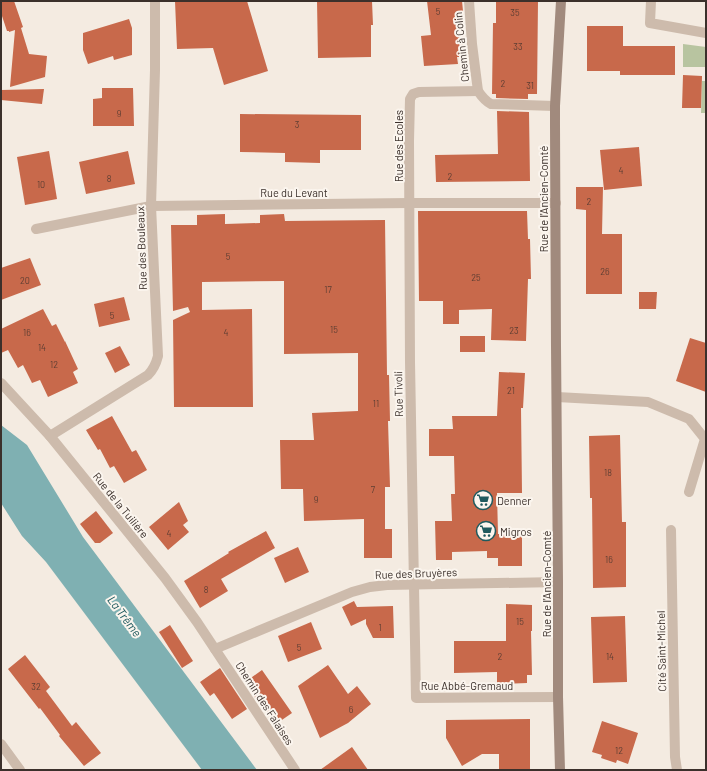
<svg xmlns="http://www.w3.org/2000/svg" width="707" height="771" viewBox="0 0 707 771" font-family="Barlow,sans-serif">
<rect width="100%" height="100%" fill="#f4ebe1"/>
<!-- green -->
<g fill="#b8c4a0">
<path d="M683 44 706 47V67H683Z"/>
<path d="M702 81H706V113H701Z"/>
</g>
<!-- water -->
<path fill="#7fb0b2" d="M1 425 27 445 83 537 257 770H202L46 562 22 536 1 503Z"/>
<!-- building -->
<g fill="#c8694b">
<path d="M1 1H14L23 27 21 28 29 54 47 56 45 77 10 87 15 30 9 32V31H7L1 13Z"/>
<path d="M175 1H247L268 71 224 85 213 48 177 49Z"/>
<path d="M317 1H372L373 25H371V57L318 58Z"/>
<path d="M427 1H462L464 21 462 22 465 57H457L458 64 424 66 421 36 431 35Z"/>
<path d="M496 1H538L537 94H528V99L496 98V94H492L493 23H496Z"/>
<path d="M129 19 132 28V55L114 60 113 56 88 64 83 50V33Z"/>
<path d="M587 26H623V46H675V75H620V71H587Z"/>
<path d="M683 75 702 76 701 108H682Z"/>
<path d="M102 88H133L134 126H93V99L102 98Z"/>
<path d="M44 89 42 104 1 100V90Z"/>
<path d="M497 111 529 112 530 181 436 182 435 155 498 154Z"/>
<path d="M240 114 361 115V150H320V163L285 162V153L240 152Z"/>
<path d="M639 147 642 186 604 190 600 150Z"/>
<path d="M49 151 57 199 25 205 17 157Z"/>
<path d="M128 151 135 184 86 194 79 162Z"/>
<path d="M576 187H603L602 234H622V294H586V210L576 209Z"/>
<path d="M418 211H527L528 239H530L531 279H528L526 341 491 340 492 309 459 310V324H443V301H419Z"/>
<path d="M225 214V224L260 223V215L284 214 285 221 385 220 387 375H389L390 421H388L390 487H385V529H392V558H364V519L304 521 303 489H281L280 440H314L312 413 358 411V353L284 354V281L202 282V310L252 309 253 407H174L173 320 190 312 188 307 173 311 171 225H197V215Z"/>
<path d="M30 258 41 285 1 300V268Z"/>
<path d="M639 292H657L656 309H639Z"/>
<path d="M124 297 130 320 99 327 94 304Z"/>
<path d="M43 309 52 326 56 324 65 342V341L78 369 73 372 78 383 48 397 40 380 32 383 23 365 18 368 8 350 1 353V329Z"/>
<rect x="460" y="336" width="25" height="16"/>
<path d="M690 338 706 343V392L676 381Z"/>
<path d="M120 346 130 365 115 373 105 353Z"/>
<path d="M499 372 525 373 523 408H521L522 493H497L498 534H522V566H498V558H487V551L452 552V560H436L435 521H452L451 494H455L454 456H429V429H453L452 416H497Z"/>
<path d="M112 416 132 452 136 450 147 470 124 483 114 466 110 468 100 449 98 450 86 430Z"/>
<path d="M620 435 622 522H626V587L593 588 592 498H590L589 436Z"/>
<path d="M179 502 188 521 183 525 189 532 168 550 149 527Z"/>
<path d="M96 511 113 533 100 543H95L80 524Z"/>
<path d="M266 531 275 548 221 579 228 591 200 608 184 581 229 553 228 552Z"/>
<path d="M298 547 309 572 285 583 274 558Z"/>
<path d="M354 601 357 607 393 606 394 638H373L366 624V619L351 626 342 607Z"/>
<path d="M506 604 532 605V631H531L532 675H527V683L497 684V672L454 673V641H506Z"/>
<path d="M625 616 627 682 593 683 591 617Z"/>
<path d="M311 622 322 649 288 662 278 636Z"/>
<path d="M170 625 193 661 182 668 159 632Z"/>
<path d="M25 655 50 687 46 691 72 726 76 722 101 753 84 766 59 736 60 735 40 708 39 709 8 669Z"/>
<path d="M328 665 348 694 357 686 371 704 348 723 320 738 298 686Z"/>
<path d="M220 668 247 709 232 719 214 693 210 696 200 682Z"/>
<path d="M262 670 292 713 276 724 259 700 258 702 245 682Z"/>
<path d="M530 719V770H499V754H482L462 766 446 738V720Z"/>
<path d="M602 721 638 733 628 764 617 760 616 763 601 758 602 755 592 752Z"/>
<path d="M352 747 368 770H320Z"/>
</g>
<g fill="none" stroke-linecap="round" stroke-linejoin="round">
<!-- minor -->
<g stroke="#cdbbac" stroke-width="10">
<path d="M469 1 472 44 478 91C482 97 485 101 491 104L555 106"/>
<path d="M651 1 650 23 706 33"/>
<path d="M478 91 419 92 413 94 410 99 409 141 410 362 416 698 558 697"/>
<path d="M36 229 151 206 409 203H556"/>
<path d="M1 383 50 436 165 578 197 622 295 770"/>
<path d="M557 397 648 402 689 419 705 439 689 492"/>
<path d="M50 436 148 375C154 369 156 364 158 356L151 206 155 70V1"/>
<path d="M671 530 675 757 677 770"/>
<path d="M215 649 352 592 370 587 387 585 558 582"/>
<path d="M1 744 20 770"/>
</g>
<!-- secondary -->
<path stroke="#a18a7d" stroke-width="10" d="M560 770 558 697V582L556 346 555 125V106L561 1"/>
</g>
<!-- icons -->
<defs>
<g id="supermarket-ring" transform="scale(1)"><circle r="9.5" fill="#fbf5ee" stroke="#1f5a5e" stroke-width="1.5"/><path d="M-6-5.5h2.5l.6 2H6L4.5 2H-2.5L-4.4-4H-6ZM-1.5 3.2a1.3 1.3 0 1 0 .1 0ZM3 3.2a1.3 1.3 0 1 0 .1 0Z" fill="#1f5a5e"/></g>
</defs>
<g fill-rule="evenodd">
<use href="#supermarket-ring" x="483" y="500"/>
<use href="#supermarket-ring" x="486" y="531"/>
</g>
<g text-anchor="middle" dominant-baseline="central" stroke-width="4" stroke-linejoin="round" paint-order="stroke">
<!-- number labels -->
<g font-size="9" fill="#5e3e33">
<text x="438" y="11">5</text>
<text x="515" y="12">35</text>
<text x="518" y="46">33</text>
<text x="503" y="83">2</text>
<text x="530" y="85">31</text>
<text x="119" y="113">9</text>
<text x="297" y="124">3</text>
<text x="621" y="170">4</text>
<text x="450" y="176">2</text>
<text x="109" y="178">8</text>
<text x="41" y="184">10</text>
<text x="589" y="201">2</text>
<text x="228" y="256">5</text>
<text x="605" y="271">26</text>
<text x="476" y="277">25</text>
<text x="25" y="280">20</text>
<text x="328" y="289">17</text>
<text x="112" y="315">5</text>
<text x="334" y="329">15</text>
<text x="514" y="330">23</text>
<text x="27" y="332">16</text>
<text x="226" y="332">4</text>
<text x="42" y="347">14</text>
<text x="54" y="364">12</text>
<text x="511" y="390">21</text>
<text x="376" y="403">11</text>
<text x="608" y="472">18</text>
<text x="373" y="489">7</text>
<text x="316" y="499">9</text>
<text x="169" y="533">4</text>
<text x="609" y="559">16</text>
<text x="206" y="589">8</text>
<text x="520" y="621">15</text>
<text x="380" y="627">1</text>
<text x="299" y="647">5</text>
<text x="500" y="656">2</text>
<text x="610" y="656">14</text>
<text x="36" y="686">32</text>
<text x="351" y="709">6</text>
<text x="619" y="750">12</text>
</g>
<!-- street labels -->
<g font-size="11" fill="#3b302b" stroke="#fbf5ee">
<text transform="translate(461 47) rotate(-96)">Chemin à Colin</text>
<text transform="translate(398 146) rotate(-90)">Rue des Ecoles</text>
<text x="294" y="192">Rue du Levant</text>
<text transform="translate(543 199) rotate(-90)">Rue de l'Ancien-Comté</text>
<text transform="translate(141 248) rotate(-92)">Rue des Bouleaux</text>
<text transform="translate(398 394) rotate(-91)">Rue Tivoli</text>
<text transform="translate(121 505) rotate(51)">Rue de la Tuilière</text>
<text transform="translate(416 573) rotate(-2)">Rue des Bruyères</text>
<text transform="translate(546 584) rotate(-90)">Rue de l'Ancien-Comté</text>
<text transform="translate(661 651) rotate(-91)">Cité Saint-Michel</text>
<text x="467" y="685">Rue Abbé-Gremaud</text>
<text transform="translate(265 703) rotate(57)">Chemin des Falaises</text>
</g>
<!-- poi labels -->
<g font-size="11" fill="#3b302b" stroke="#fbf5ee" text-anchor="start">
<text x="497" y="500">Denner</text>
<text x="500" y="531">Migros</text>
</g>
<!-- water labels -->
<g font-size="12" font-style="italic" fill="#1f5a5e" stroke="#fbf5ee">
<text transform="translate(125 616) rotate(53)">La Trême</text>
</g>
</g>
<!-- border -->
<rect width="707" height="771" fill="none" stroke="#3b302b" stroke-width="4"/>
</svg>
